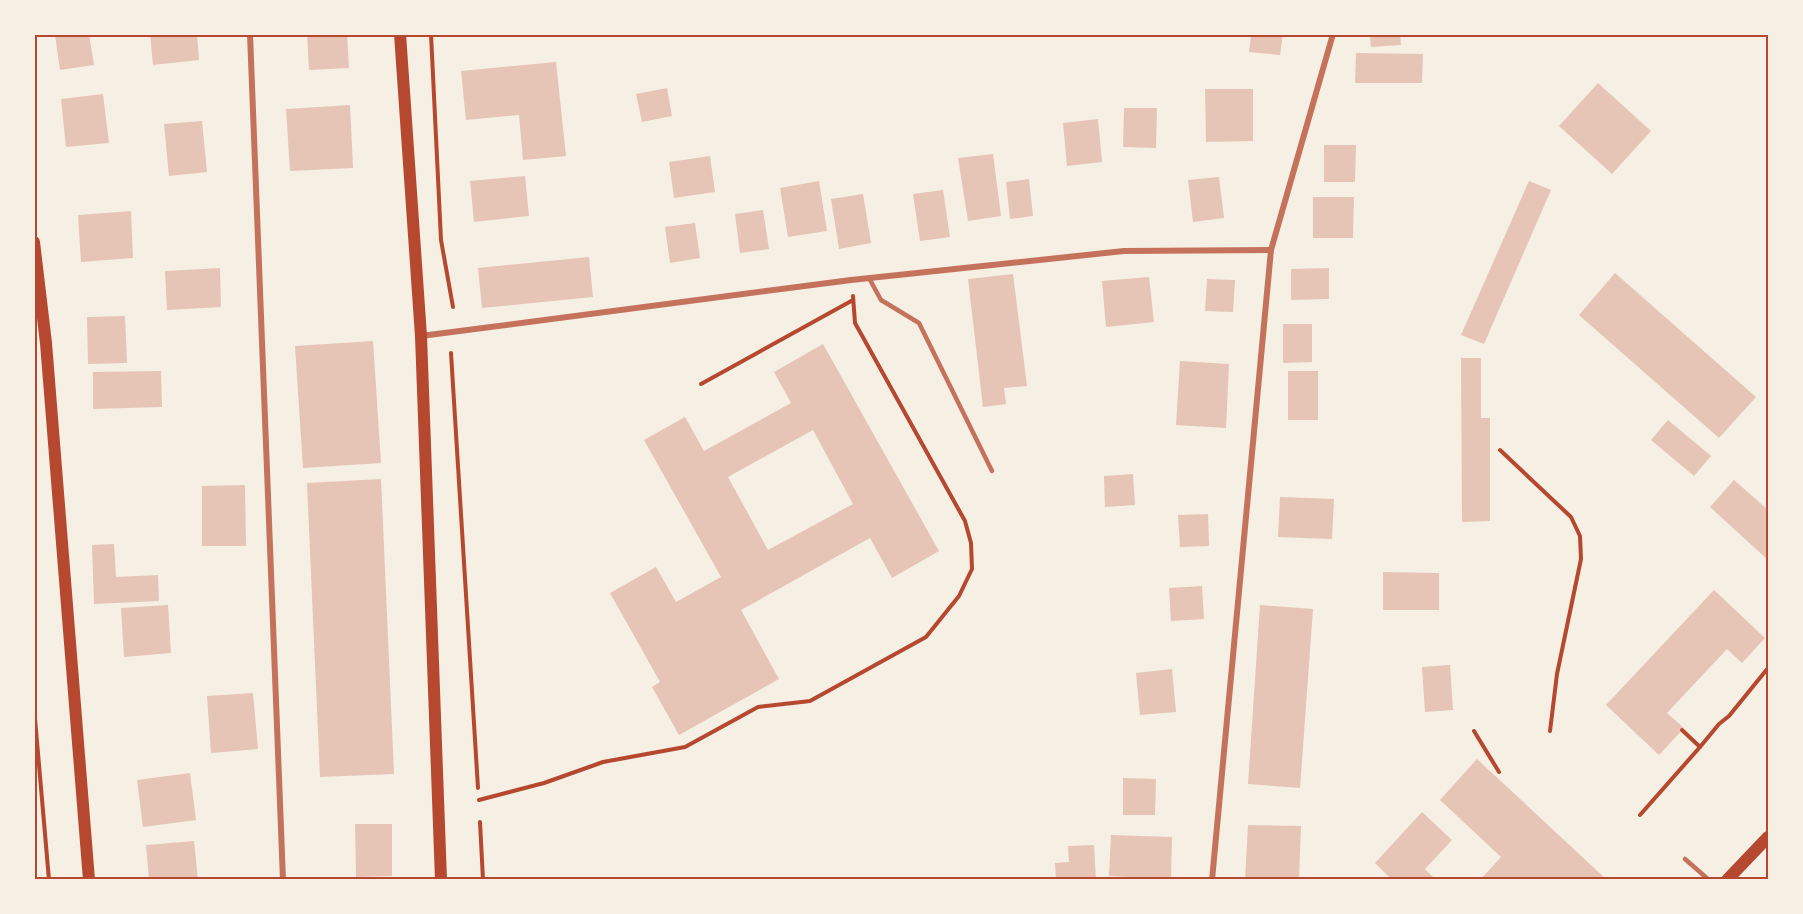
<svg xmlns="http://www.w3.org/2000/svg" width="1803" height="914" viewBox="0 0 1803 914" font-family="'IBM Plex Sans',sans-serif">
<rect width="100%" height="100%" fill="#f6efe4"/>
<!-- building -->
<g fill="#e6c5b7" fill-rule="evenodd">
<path d="M89 34 94 65 60 70 55 35Z"/>
<path d="M150 34H197L199 60 153 65Z"/>
<path d="M307 34H347L349 68 309 70Z"/>
<path d="M1251 34H1283L1280 55 1249 52Z"/>
<path d="M1370 34H1400L1401 45 1371 47Z"/>
<path d="M1356 53 1423 54 1422 83H1355Z"/>
<path d="M556 62 566 156 523 160 519 115 466 120 461 71Z"/>
<path d="M1598 83 1651 131 1612 174 1559 126Z"/>
<path d="M667 88 672 116 642 122 636 94Z"/>
<path d="M1205 89H1253V141L1206 142Z"/>
<path d="M103 94 109 143 66 147 61 99Z"/>
<path d="M350 105 353 168 290 171 286 109Z"/>
<path d="M1124 108H1157L1156 148 1123 147Z"/>
<path d="M1098 119 1102 162 1067 166 1063 123Z"/>
<path d="M202 121 207 172 169 176 164 124Z"/>
<path d="M1324 145H1356L1355 182H1324Z"/>
<path d="M993 154 1001 216 968 221 958 158Z"/>
<path d="M710 156 715 192 674 198 669 162Z"/>
<path d="M525 176 529 216 474 222 470 181Z"/>
<path d="M1219 177 1224 218 1193 222 1188 180Z"/>
<path d="M1029 179 1033 216 1010 219 1006 182Z"/>
<path d="M819 181 827 231 788 237 780 188Z"/>
<path d="M1529 181 1551 190 1484 344 1461 335Z"/>
<path d="M943 190 950 237 920 241 913 194Z"/>
<path d="M863 194 871 243 839 249 831 199Z"/>
<path d="M1313 197H1354L1353 238H1313Z"/>
<path d="M763 210 769 249 740 253 735 214Z"/>
<path d="M131 211 133 258 81 262 78 215Z"/>
<path d="M695 223 700 258 670 263 665 227Z"/>
<path d="M589 257 593 297 482 308 478 268Z"/>
<path d="M220 268 221 307 167 310 165 271Z"/>
<path d="M1329 268V299L1291 300V269Z"/>
<path d="M1615 273 1756 397 1719 438 1579 315Z"/>
<path d="M1013 274 1027 386 1004 388 1006 404 983 407 968 279Z"/>
<path d="M1149 277 1154 322 1106 327 1102 281Z"/>
<path d="M1207 279 1235 280 1233 312 1205 311Z"/>
<path d="M125 316 127 363 88 364 87 317Z"/>
<path d="M1283 324H1312V362L1283 363Z"/>
<path d="M373 341 381 463 303 468 295 346Z"/>
<path d="M823 344 939 551 892 578 870 538 741 610 779 679 679 735 652 687 660 682 610 593 656 567 676 602 721 577 644 440 685 417 704 451 791 403 774 372ZM813 430 853 504 768 550 728 477Z"/>
<path d="M1461 358H1481V418H1490V521L1462 522Z"/>
<path d="M1180 361 1229 364 1226 428 1176 425Z"/>
<path d="M161 371 162 407 93 409V372Z"/>
<rect x="1288" y="371" width="30" height="49"/>
<path d="M1668 420 1711 456 1694 476 1651 440Z"/>
<path d="M1133 474 1135 505 1105 507 1104 476Z"/>
<path d="M381 479 394 774 320 777 307 483Z"/>
<path d="M1734 480 1768 510V560L1710 507Z"/>
<path d="M245 485 246 546H202V486Z"/>
<path d="M1280 497 1334 499 1332 539 1278 537Z"/>
<path d="M1208 514 1209 546 1180 547 1178 515Z"/>
<path d="M114 544 116 577 158 575 159 601 94 604 92 545Z"/>
<path d="M1383 572 1439 573V610H1383Z"/>
<path d="M1202 586 1204 619 1171 621 1169 588Z"/>
<path d="M1714 590 1765 638 1742 663 1727 649 1667 713 1684 728 1659 755 1606 705Z"/>
<path d="M168 605 171 653 124 657 121 608Z"/>
<path d="M1260 605 1313 609 1300 788 1248 784Z"/>
<path d="M1450 665 1453 710 1425 712 1422 667Z"/>
<path d="M1172 669 1176 712 1140 715 1136 673Z"/>
<path d="M253 693 258 749 211 753 207 696Z"/>
<path d="M1477 759 1607 880H1480L1501 857 1440 800Z"/>
<path d="M190 773 196 820 143 827 137 780Z"/>
<path d="M1123 778 1156 779 1155 815H1123Z"/>
<path d="M1422 812 1452 840 1425 869 1436 880H1392L1375 863Z"/>
<path d="M355 824H392V876L356 877Z"/>
<path d="M1248 825 1301 826 1299 880H1245Z"/>
<path d="M1111 835 1172 837 1171 879 1109 876Z"/>
<path d="M194 841 198 880H149L146 845Z"/>
<path d="M1094 845 1096 880H1056L1055 863 1069 862 1068 846Z"/>
</g>
<g fill="none" stroke-linecap="round" stroke-linejoin="round">
<!-- path -->
<g stroke="#b5482f" stroke-width="4">
<path d="M431 34 441 240 453 307"/>
<path d="M451 353 478 788"/>
<path d="M701 384 853 300"/>
<path d="M1500 450 1571 517 1580 536 1581 559 1557 674 1550 731"/>
<path d="M34 707 49 880"/>
<path d="M1682 730 1700 747 1719 724 1729 716 1768 668"/>
<path d="M1474 731 1499 772"/>
<path d="M479 800 544 783 603 762 685 747 758 707 810 701 926 637 959 596 972 569 971 543 965 521 855 323 853 296"/>
<path d="M1640 815 1700 747"/>
<path d="M480 822 483 880"/>
</g>
<!-- service -->
<g stroke="#c5725c" stroke-width="4.5">
<path d="M869 278 881 300 919 323 992 471"/>
<path d="M1685 859 1709 880"/>
</g>
<!-- minor -->
<g stroke="#c5725c" stroke-width="6">
<path d="M250 34 283 880"/>
<path d="M421 336 851 280 1124 251 1271 250"/>
<path d="M1212 880 1271 250 1333 34"/>
</g>
<!-- secondary -->
<g stroke="#b5482f" stroke-width="12">
<path d="M400 34 421 336 441 880"/>
<path d="M34 242 46 343 89 880"/>
<path d="M1727 880 1768 837"/>
</g>
</g>
<!-- border -->
<rect width="1803" height="914" fill="none" stroke="#f6efe4" stroke-width="72"/>
<rect x="36" y="36" width="1731" height="842" fill="none" stroke="#b5482f" stroke-width="2"/>
</svg>
